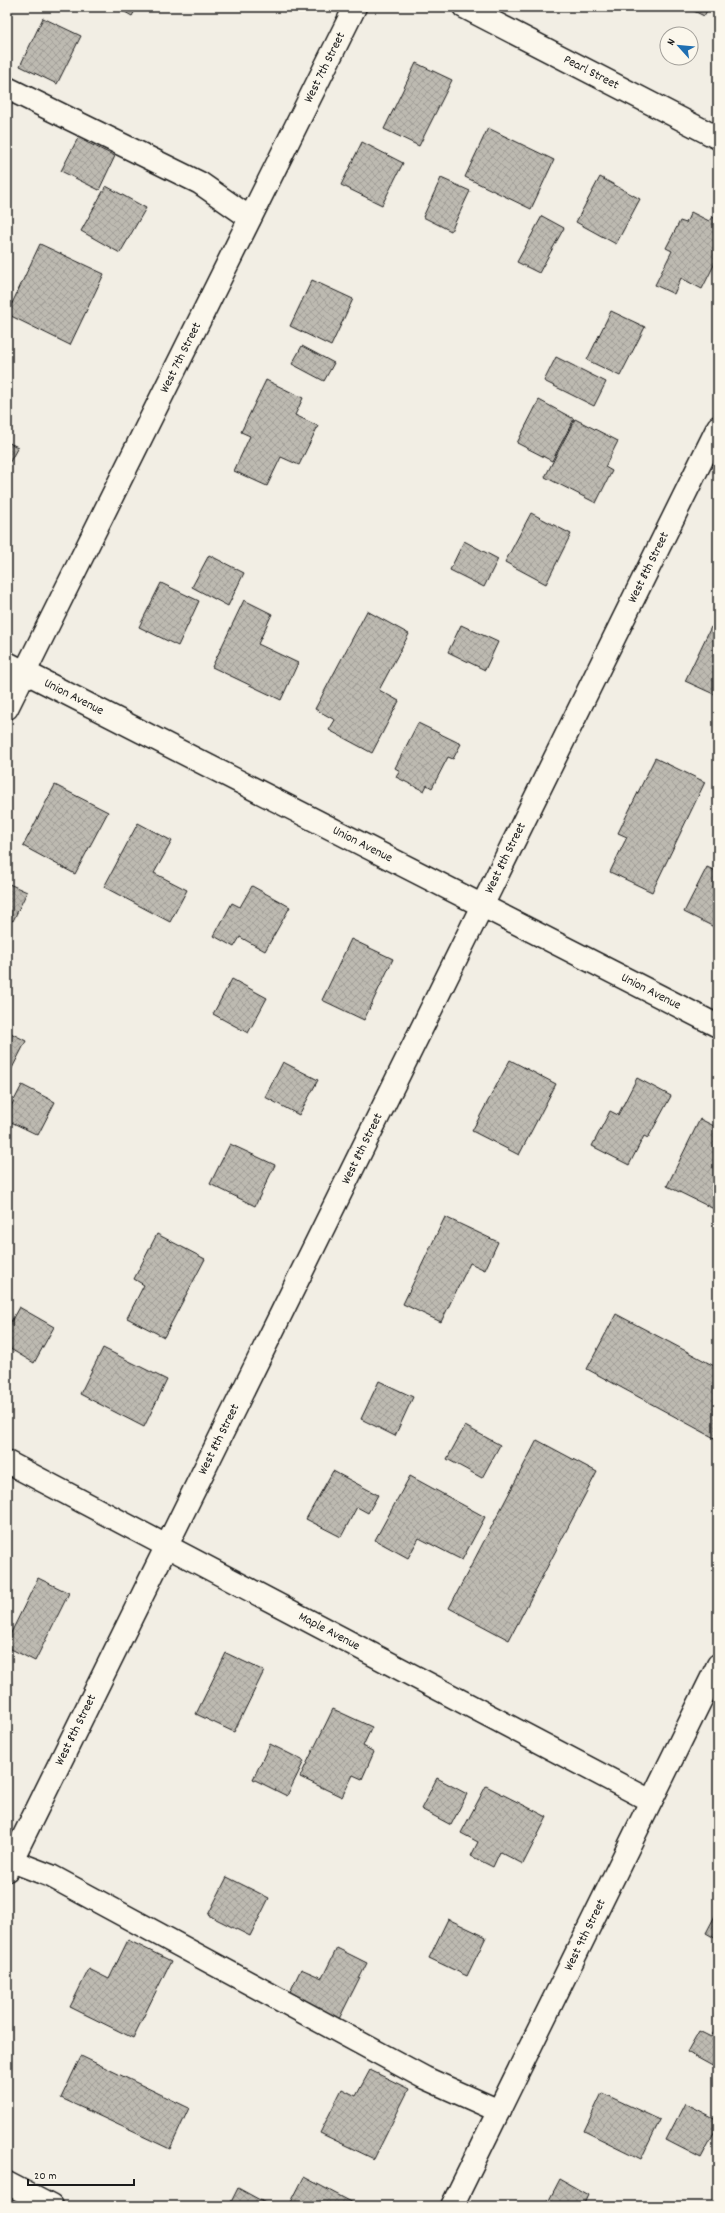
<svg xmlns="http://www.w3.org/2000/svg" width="725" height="2213" viewBox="0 0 725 2213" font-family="Dekko,sans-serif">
<defs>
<pattern id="building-cross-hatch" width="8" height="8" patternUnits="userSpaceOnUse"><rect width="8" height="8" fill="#bdbab1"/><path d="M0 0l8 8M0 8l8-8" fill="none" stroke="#a29f98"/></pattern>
</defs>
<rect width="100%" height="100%" fill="#f2eee4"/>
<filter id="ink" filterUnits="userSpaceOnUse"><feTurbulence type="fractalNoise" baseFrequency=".025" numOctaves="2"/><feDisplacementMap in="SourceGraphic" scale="8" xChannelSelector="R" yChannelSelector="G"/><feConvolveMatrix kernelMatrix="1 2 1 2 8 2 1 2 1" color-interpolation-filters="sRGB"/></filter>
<g filter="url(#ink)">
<!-- building -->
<g fill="url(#building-cross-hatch)" stroke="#1c1c1c">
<path d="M116 7H137L132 16Z"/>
<path d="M686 7H709L704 16Z"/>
<path d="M43 18 81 36 57 84 20 66Z"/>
<path d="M416 63 452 80 419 146 384 129Z"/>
<path d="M488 128 554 160 531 209 465 177Z"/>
<path d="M78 138 115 156 99 190 61 171Z"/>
<path d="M362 142 403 163 382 205 341 185Z"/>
<path d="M600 177 640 199 616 244 576 222Z"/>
<path d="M441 178 470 191 451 231 423 217Z"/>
<path d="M106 186 146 208 120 253 81 231Z"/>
<path d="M691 212 709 221 712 217 718 220V257L702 289 681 278 674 294 655 285 672 251 666 248 680 221 686 223Z"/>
<path d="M542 216 564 228 539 273 517 262Z"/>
<path d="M40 244 104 274 70 345 7 314Z"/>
<path d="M312 280 353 299 331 346 290 326Z"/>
<path d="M611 311 645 327 620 376 587 360Z"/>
<path d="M302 346 334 363 324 381 292 364Z"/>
<path d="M556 357 606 382 594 406 544 381Z"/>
<path d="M266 380 303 398 295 415 318 426 299 465 281 457 267 486 234 471 250 436 241 432Z"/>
<path d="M539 400 574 419 552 461 517 443Z"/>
<path d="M575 419 618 441 605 467 612 471 596 503 545 477Z"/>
<path d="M7 442 18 447 7 467Z"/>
<path d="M531 513 571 534 546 584 505 562Z"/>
<path d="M464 541 498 559 484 587 450 570Z"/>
<path d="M209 555 244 573 228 606 192 587Z"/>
<path d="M161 583 199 601 178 646 139 627Z"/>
<path d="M244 600 272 614 258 644 298 663 281 700 212 667Z"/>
<path d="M367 611 409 634 379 690 399 701 372 753 329 730 335 720 315 709Z"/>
<path d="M461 625 498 642 485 670 448 652Z"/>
<path d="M711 627 718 630V696L685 681Z"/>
<path d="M418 723 461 744 453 759 448 757 432 788 427 785 424 791 396 777 400 771 395 768Z"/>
<path d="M655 758 705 782 652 892 610 872 627 837 618 833Z"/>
<path d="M55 785 108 812 75 874 23 846Z"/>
<path d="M138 823 172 841 154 873 187 890 170 922 104 887Z"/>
<path d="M707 867 718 872V929L684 912Z"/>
<path d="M7 883 27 892 13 921 7 918Z"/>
<path d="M252 886 290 907 265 951 240 937 234 947 214 936 232 903 240 907Z"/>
<path d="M351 939 393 959 364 1020 322 1000Z"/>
<path d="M232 979 267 998 248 1033 213 1014Z"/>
<path d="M7 1031 26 1041 7 1078Z"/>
<path d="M510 1060 556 1084 519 1155 472 1131Z"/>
<path d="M283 1062 318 1080 299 1115 265 1097Z"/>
<path d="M637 1078 671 1096 648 1138 644 1136 629 1165 592 1146 610 1111 618 1115Z"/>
<path d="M22 1085 55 1102 38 1135 7 1120V1114Z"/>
<path d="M700 1119 718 1128V1211L667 1186Z"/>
<path d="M230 1144 275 1165 255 1206 210 1184Z"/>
<path d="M445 1217 498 1242 485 1270 470 1263 441 1322 403 1304Z"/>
<path d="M157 1234 205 1259 164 1337 127 1318 144 1285 134 1279Z"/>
<path d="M19 1307 54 1327 34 1363 7 1347V1329Z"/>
<path d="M616 1314 718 1368V1440L587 1369Z"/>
<path d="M103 1348 167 1380 144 1427 80 1394Z"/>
<path d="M379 1381 413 1397 395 1436 361 1419Z"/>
<path d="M465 1426 500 1445 482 1478 447 1459Z"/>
<path d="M537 1440 597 1472 509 1640 449 1608Z"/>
<path d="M333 1471 378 1495 368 1513 357 1507 341 1537 306 1519Z"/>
<path d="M410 1476 485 1517 462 1560 419 1538 408 1558 375 1540Z"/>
<path d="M38 1578 69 1593 35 1661 7 1647V1641Z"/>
<path d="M226 1653 264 1671 234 1732 196 1714Z"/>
<path d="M333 1709 372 1727 363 1746 374 1752 362 1779 353 1775 342 1797 300 1777Z"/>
<path d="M270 1744 304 1761 287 1796 253 1779Z"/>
<path d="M437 1778 467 1794 451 1825 421 1809Z"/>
<path d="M486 1786 547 1817 523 1864 500 1852 493 1867 471 1856 478 1842 461 1833Z"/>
<path d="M227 1877 269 1898 250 1936 208 1915Z"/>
<path d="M718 1910V1940L706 1933Z"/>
<path d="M448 1919 486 1937 467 1976 429 1958Z"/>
<path d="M128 1940 171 1961 133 2038 70 2007 89 1969 109 1979Z"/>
<path d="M337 1948 367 1963 339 2019 288 1996 301 1969 322 1978Z"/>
<path d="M718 2025V2069L687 2052 699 2031 711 2037Z"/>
<path d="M81 2056 189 2108 170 2149 61 2098Z"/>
<path d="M370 2070 409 2089 374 2159 320 2133 342 2089 356 2096Z"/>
<path d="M602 2093 660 2120 641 2159 584 2131Z"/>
<path d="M685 2103 718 2120V2126L701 2158 666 2140Z"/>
<path d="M304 2177 359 2206H289Z"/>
<path d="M560 2179 588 2195 583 2206H546Z"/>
<path d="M238 2188 271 2206H229Z"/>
</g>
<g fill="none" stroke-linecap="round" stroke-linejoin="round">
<!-- minor casing -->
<g stroke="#1c1c1c" stroke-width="25">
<g id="minor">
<path id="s1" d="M464 7 718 138"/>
<path d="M7 88 200 183 250 218"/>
<path id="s2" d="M7 663 718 1026"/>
<path id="s3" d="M7 708 355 7"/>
<path id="s4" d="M7 1462 651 1801"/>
<path d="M12 1861 51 1876 425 2078 499 2111"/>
<path id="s5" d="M7 1870 718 427"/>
<path d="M7 2183 51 2206"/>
<path id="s6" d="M452 2206 718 1665"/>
</g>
</g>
<!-- minor -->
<use href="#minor" stroke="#fbf7ec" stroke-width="22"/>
</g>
</g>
<g text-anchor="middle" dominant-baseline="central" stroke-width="3.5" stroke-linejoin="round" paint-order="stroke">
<!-- street labels -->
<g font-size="13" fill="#1c1c1c" stroke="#fbf7ec">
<text stroke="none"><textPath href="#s3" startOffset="715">West 7th Street</textPath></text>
<text stroke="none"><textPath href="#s1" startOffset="143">Pearl Street</textPath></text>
<text stroke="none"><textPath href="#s3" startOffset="391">West 7th Street</textPath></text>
<text stroke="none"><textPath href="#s5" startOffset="1452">West 8th Street</textPath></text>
<text stroke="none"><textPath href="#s2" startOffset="75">Union Avenue</textPath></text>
<text stroke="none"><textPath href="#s2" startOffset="399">Union Avenue</textPath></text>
<text stroke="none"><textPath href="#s5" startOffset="1128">West 8th Street</textPath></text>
<text stroke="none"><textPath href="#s2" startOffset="723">Union Avenue</textPath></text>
<text stroke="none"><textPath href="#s5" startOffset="804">West 8th Street</textPath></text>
<text stroke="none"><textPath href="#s5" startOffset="480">West 8th Street</textPath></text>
<text stroke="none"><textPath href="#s4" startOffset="364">Maple Avenue</textPath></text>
<text stroke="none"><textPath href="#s5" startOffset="156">West 8th Street</textPath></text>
<text stroke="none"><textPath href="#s6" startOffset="302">West 9th Street</textPath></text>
</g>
</g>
<!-- margin -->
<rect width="725" height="2213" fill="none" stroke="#fbf7ec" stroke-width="24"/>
<rect x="12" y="12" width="701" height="2189" fill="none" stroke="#1c1c1c" stroke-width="1.5" filter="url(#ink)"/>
<!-- north arrow -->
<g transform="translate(679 46) rotate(297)"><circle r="19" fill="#fbf7ec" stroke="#a29f99"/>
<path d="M0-3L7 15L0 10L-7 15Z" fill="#1f6fb2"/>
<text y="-6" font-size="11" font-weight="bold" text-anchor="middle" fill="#1c1c1c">N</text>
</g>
<!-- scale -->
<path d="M28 2179v6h106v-6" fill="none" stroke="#1c1c1c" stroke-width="2"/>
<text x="34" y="2179" font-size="12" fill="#1c1c1c" stroke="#fbf7ec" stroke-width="3" paint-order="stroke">20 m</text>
</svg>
